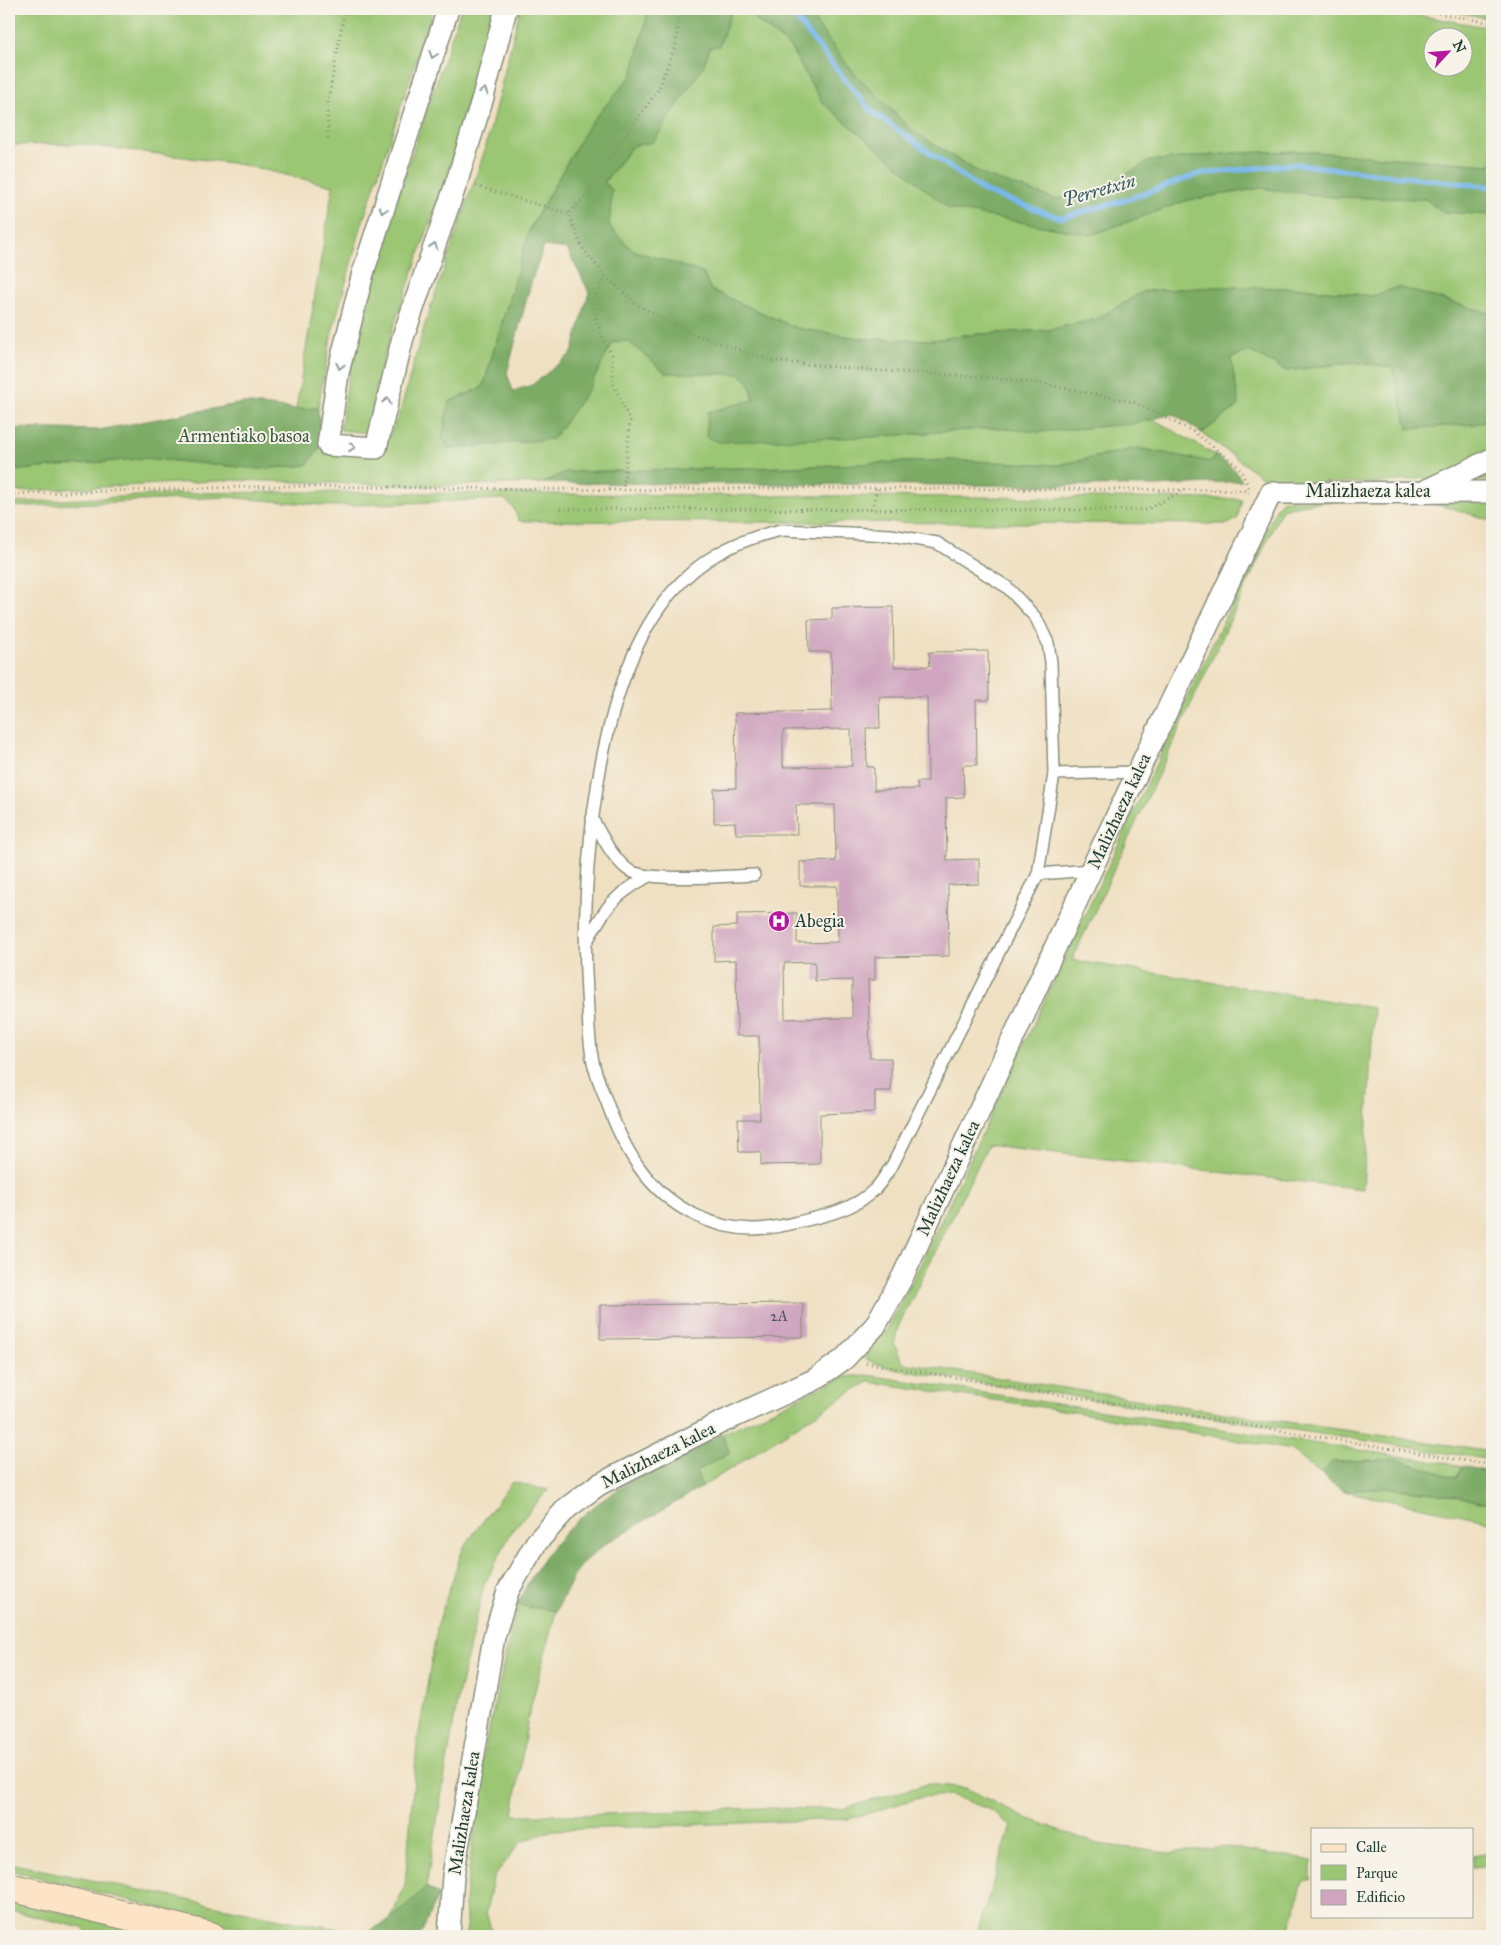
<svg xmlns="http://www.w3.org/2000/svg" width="1501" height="1945" viewBox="0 0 1501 1945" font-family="'IM FELL Great Primer',serif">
<rect width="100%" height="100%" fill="#f7f3e8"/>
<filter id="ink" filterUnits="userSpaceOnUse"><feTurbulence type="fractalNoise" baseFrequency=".02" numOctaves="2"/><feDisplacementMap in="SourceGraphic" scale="10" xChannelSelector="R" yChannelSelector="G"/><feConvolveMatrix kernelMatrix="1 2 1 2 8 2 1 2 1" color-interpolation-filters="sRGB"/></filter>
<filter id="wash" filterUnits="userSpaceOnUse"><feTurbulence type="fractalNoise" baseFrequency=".0096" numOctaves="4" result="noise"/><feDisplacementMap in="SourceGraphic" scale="20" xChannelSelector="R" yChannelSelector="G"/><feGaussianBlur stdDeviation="1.12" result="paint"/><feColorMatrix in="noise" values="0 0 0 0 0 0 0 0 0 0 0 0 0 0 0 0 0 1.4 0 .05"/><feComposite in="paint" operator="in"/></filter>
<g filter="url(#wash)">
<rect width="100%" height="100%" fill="#f0e0c2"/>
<!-- green -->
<g fill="#9bc673" stroke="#5d8254" fill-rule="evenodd">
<path d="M9 9H433L362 224 332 332 318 408 296 409 333 186 239 164 79 144 9 145Z"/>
<path d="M461 9H492L464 126 391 334 377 381 369 433 340 430 350 366 383 239Z"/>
<path d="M520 9H649L632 75 588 126 530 228 483 387 449 402 588 390 613 342 628 341 666 373 739 374 750 382 754 400 708 412 870 437 996 428 1040 432 1155 420 1215 455 1212 462 1137 448 1059 465 948 460 790 467 566 472 543 483 428 486 234 480 9 492V471L144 458 260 469 307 465 321 445 382 451 399 415 425 324 485 150Z"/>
<path d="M732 9H742L790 47 822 102 1091 235 1188 200 1261 188 1333 197 1425 199 1443 212 1492 215V314L1398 287 1373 296 1302 288 1217 287 1144 291 1097 319 1048 330 964 335 934 340 866 339 796 328 711 290 703 273 632 250 609 226 612 190 604 183 632 146 703 67 710 47 719 46Z"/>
<path d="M805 9H1359L1405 13 1492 28V162L1490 165 1301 151 1234 153 1150 161 1093 193 1055 199 983 175 914 132 854 73ZM1434 38H1464V68H1434Z"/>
<path d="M1439 9H1492V19Z"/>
<path d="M1249 351 1287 371 1353 362 1392 367 1408 428 1474 424 1492 420V452L1437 477 1378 483 1269 482 1202 433 1239 405 1231 358Z"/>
<path d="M1492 466V481L1460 480Z"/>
<path d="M293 492 1242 499 1237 519 1228 524 519 521 514 509 504 499 333 506 226 497 9 507V503L191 493Z"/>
<path d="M1492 498V521C1474 516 1456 508 1437 505 1393 498 1325 498 1282 509L1072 960 1374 1008 1363 1189 988 1145 899 1325 894 1344 903 1363 1252 1417 1492 1451V1460L898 1370 874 1363 866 1359V1354L887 1329 916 1274 1277 507 1283 500Z"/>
<path d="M867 1375 1463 1466 1457 1478 1396 1459 1332 1462 1321 1474 1291 1450 1069 1411 869 1382 849 1393 702 1487 696 1472 730 1452 722 1434 843 1377Z"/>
<path d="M512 1482 548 1490 512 1531 484 1585 458 1697 426 1887 390 1920 405 1885 417 1744 438 1623 463 1548Z"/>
<path d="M1389 1488 1457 1496 1492 1505V1524L1477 1518 1343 1491Z"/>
<path d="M517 1605 556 1611 528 1717 513 1815H580L760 1808 842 1809 928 1784 966 1788 1021 1816 1098 1844 1169 1853 1227 1847 1312 1861V1881H1306L1301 1888 1288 1936H976L1011 1826 993 1811 951 1795 922 1797 849 1819 553 1830 521 1842 493 1878 486 1912 493 1936H467L465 1901 484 1751Z"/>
<path d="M1492 1853V1865L1472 1867V1856Z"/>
<path d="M9 1863 285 1920 364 1933 359 1936H271L9 1870Z"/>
<path d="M9 1900 161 1936H92L82 1928 9 1910Z"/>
</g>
<!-- forest -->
<g fill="#7cab65" stroke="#4e744c" fill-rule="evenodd">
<path d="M649 9H732L719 46 710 47 703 67 653 142 632 146 604 182 612 190 609 226 632 250 703 273 711 290 796 328 866 339 934 340 964 335 1048 330 1097 319 1144 291 1217 287 1302 288 1373 296 1398 287 1492 314V420L1475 424 1408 429 1392 367 1353 362 1287 371 1249 351 1231 358 1239 405 1202 433 1173 414 1131 424 1040 432 996 428 870 437 718 442 706 437 708 412 754 400 749 382 739 374 666 373 628 341 613 342 588 390 553 439 449 449 442 438 449 402 483 387 530 228 588 126 632 75ZM544 246 567 249 589 292 572 353 532 385 513 391 507 373 532 279Z"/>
<path d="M742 9H805L854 73 914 132 983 175 1055 199 1093 193 1150 161 1234 153 1301 151 1490 165 1492 162V215L1443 212 1425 199 1333 197 1261 188 1188 200 1091 235 949 209 822 102 790 47Z"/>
<path d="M243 403 296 409 318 408 321 445 307 465 260 469 144 458 9 471V428L99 430Z"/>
<path d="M1137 448 1211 462 1215 455 1235 470 1242 481 1158 486 543 483 566 472 790 467 948 460 1059 465Z"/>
<path d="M722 1434 730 1452 696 1472 702 1487 605 1544 579 1567 556 1611 517 1605C561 1509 633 1478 722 1434Z"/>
<path d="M1396 1459 1456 1478 1463 1466 1489 1472 1488 1483 1492 1484V1505L1457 1496 1389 1488 1343 1491 1321 1474 1332 1462Z"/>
<path d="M426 1887 439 1894 420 1936H359L390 1920Z"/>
</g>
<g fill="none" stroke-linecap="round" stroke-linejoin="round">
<!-- stream -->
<path stroke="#78b8ec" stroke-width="5.5" d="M788 9 870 110 985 192 1061 218 1129 199 1199 174 1295 164 1492 187"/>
</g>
<g id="blocks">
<!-- building -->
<g fill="#cfa5bf" fill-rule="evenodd">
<path d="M893 607 894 667 930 666 929 652 988 651 989 700H976L977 765H963L964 797 946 798 947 860 979 859V884L948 885 949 956 875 957V980H868L870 1058H891V1091H875V1112L820 1114V1164L761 1165V1152H739L738 1119H760L759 1036H737L736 960 714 961V927L737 926V914L797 913V943L838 942 837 886H800V862L836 861 835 805H796L797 834H736L735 822 714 823V789L736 788 735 713 832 711 831 652H809L808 620 832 619V608ZM879 697H927L928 782H917L918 789 874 790V767H867L866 728H880ZM851 729 852 766 783 767V730ZM815 962V981L852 980V1018L785 1019 784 963Z"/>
<path d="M803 1303V1337L600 1339V1305Z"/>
</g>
</g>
</g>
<g filter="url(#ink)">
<use href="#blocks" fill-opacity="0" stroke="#888e7b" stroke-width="1"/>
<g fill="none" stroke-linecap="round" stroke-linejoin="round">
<!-- lane casing -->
<g stroke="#888e7b" stroke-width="14">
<g id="lane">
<path d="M781 530 891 535 937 543 1007 587 1036 618 1048 643 1051 662 1054 774 1038 874 893 1164C887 1172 882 1182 875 1189 852 1213 810 1219 780 1226 751 1232 721 1228 695 1215 647 1192 623 1148 606 1100 602 1089 597 1078 594 1066 588 1044 589 1018 587 994 580 880 594 683 671 593 702 557 735 541 781 530Z"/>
<path d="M1054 774 1138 772"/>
<path d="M592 818C602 836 611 856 627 869 645 883 728 876 754 875"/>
<path d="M1038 874 1091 870"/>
<path d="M587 941C606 907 612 897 647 877"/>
</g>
</g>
<!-- street casing -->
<g stroke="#888e7b" stroke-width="24">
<g id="street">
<path d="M448 9 363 273 338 373 328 445 376 448 403 337 457 181 483 97 506 9"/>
<path d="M1427 490 1492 459"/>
<path d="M449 1936 453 1876 494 1637 508 1591 536 1543 567 1508 598 1485 718 1424 814 1380 844 1359 875 1326 903 1276 1091 870 1271 493 1492 492"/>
</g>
</g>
<!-- secondary casing -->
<g stroke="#888e7b" stroke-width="30">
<path id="secondary" d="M9 1887 211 1936"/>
</g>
<!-- path -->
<g stroke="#888e7b" stroke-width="3" stroke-dasharray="1 4" stroke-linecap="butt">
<path d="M679 9 676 44 657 92 619 143 593 188 569 214 581 246 605 276 639 306 690 333 773 361 868 370 984 377 1044 384 1133 402 1194 432 1239 467 1250 490"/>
<path d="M1414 9 1492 23"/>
<path d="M328 138 327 107 345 9"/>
<path d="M476 186 569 214"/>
<path d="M605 276 592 304 602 336 612 355 613 383 630 421 623 490"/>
<path d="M9 494 280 486 623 490 794 488 1243 490 1249 492"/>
<path d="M560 509 1146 510 1184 490"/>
<path d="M872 509 877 488"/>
<path d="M866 1363 1492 1465"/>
</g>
<!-- lane -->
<use href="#lane" stroke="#fff" stroke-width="11"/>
<!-- street -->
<use href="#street" stroke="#fff" stroke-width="21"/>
<!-- secondary -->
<use href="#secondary" stroke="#fee4c6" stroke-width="28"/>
</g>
<!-- one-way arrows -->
<defs><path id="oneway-chevron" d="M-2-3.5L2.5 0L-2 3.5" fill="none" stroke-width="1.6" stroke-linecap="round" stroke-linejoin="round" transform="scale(1.25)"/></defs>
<g stroke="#8f9e9a">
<use href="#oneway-chevron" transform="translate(433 55) rotate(108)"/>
<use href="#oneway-chevron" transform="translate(484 91) rotate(-74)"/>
<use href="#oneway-chevron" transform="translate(383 210) rotate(108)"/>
<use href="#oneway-chevron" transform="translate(434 246) rotate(-71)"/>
<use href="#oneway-chevron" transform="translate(340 366) rotate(103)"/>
<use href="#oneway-chevron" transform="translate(387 401) rotate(-76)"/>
<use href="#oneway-chevron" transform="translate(352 447) rotate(4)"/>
</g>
</g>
<!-- icons -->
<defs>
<g id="hospital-disc" transform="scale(1.125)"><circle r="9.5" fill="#b5179e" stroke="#f7f3e8"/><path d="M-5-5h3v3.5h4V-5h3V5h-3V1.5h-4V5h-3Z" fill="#fff"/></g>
</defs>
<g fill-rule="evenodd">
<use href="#hospital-disc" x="779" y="921"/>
</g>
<g text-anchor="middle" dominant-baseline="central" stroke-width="4" stroke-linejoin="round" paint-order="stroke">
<!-- number labels -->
<g font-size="15" fill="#4b5757">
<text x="779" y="1316">2A</text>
</g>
<!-- park labels -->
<g font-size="18" fill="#385841" stroke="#f7f3e8">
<text x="244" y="436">Armentiako basoa</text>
</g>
<!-- street labels -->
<g font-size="18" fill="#1f3d34" stroke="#f7f3e8">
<text x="1368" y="491">Malizhaeza kalea</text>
<text transform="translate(1119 811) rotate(-65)">Malizhaeza kalea</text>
<text transform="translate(948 1178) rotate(-65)">Malizhaeza kalea</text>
<text transform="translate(658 1455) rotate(-27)">Malizhaeza kalea</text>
<text transform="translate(464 1813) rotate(-81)">Malizhaeza kalea</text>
</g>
<!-- poi labels -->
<g font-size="18" fill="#1f3d34" stroke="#f7f3e8" text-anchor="start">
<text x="795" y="921">Abegia</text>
</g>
<!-- water labels -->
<g font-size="19" font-style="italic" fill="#355c62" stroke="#f7f3e8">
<text transform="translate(1099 190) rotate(-16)">Perretxin</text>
</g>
</g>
<!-- margin -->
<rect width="1501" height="1945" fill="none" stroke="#f7f3e8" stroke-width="30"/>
<!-- legend -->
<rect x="1311" y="1828" width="162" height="90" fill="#f7f3e8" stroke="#a1aaa0"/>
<rect x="1321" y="1844" width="25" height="8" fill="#fee4c6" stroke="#a1aaa0"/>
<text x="1356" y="1852" font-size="15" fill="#1f3d34">Calle</text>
<rect x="1321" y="1865" width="25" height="15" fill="#9bc673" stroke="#a1aaa0"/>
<text x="1356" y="1878" font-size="15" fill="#1f3d34">Parque</text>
<rect x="1321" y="1890" width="25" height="15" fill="#cfa5bf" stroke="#a1aaa0"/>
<text x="1356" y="1902" font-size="15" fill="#1f3d34">Edificio</text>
<!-- north arrow -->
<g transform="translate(1448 52) rotate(64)"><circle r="24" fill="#f7f3e8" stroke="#a1aaa0"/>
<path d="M0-4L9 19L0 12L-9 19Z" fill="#b5179e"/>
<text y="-8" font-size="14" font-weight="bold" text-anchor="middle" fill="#1f3d34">N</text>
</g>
</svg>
